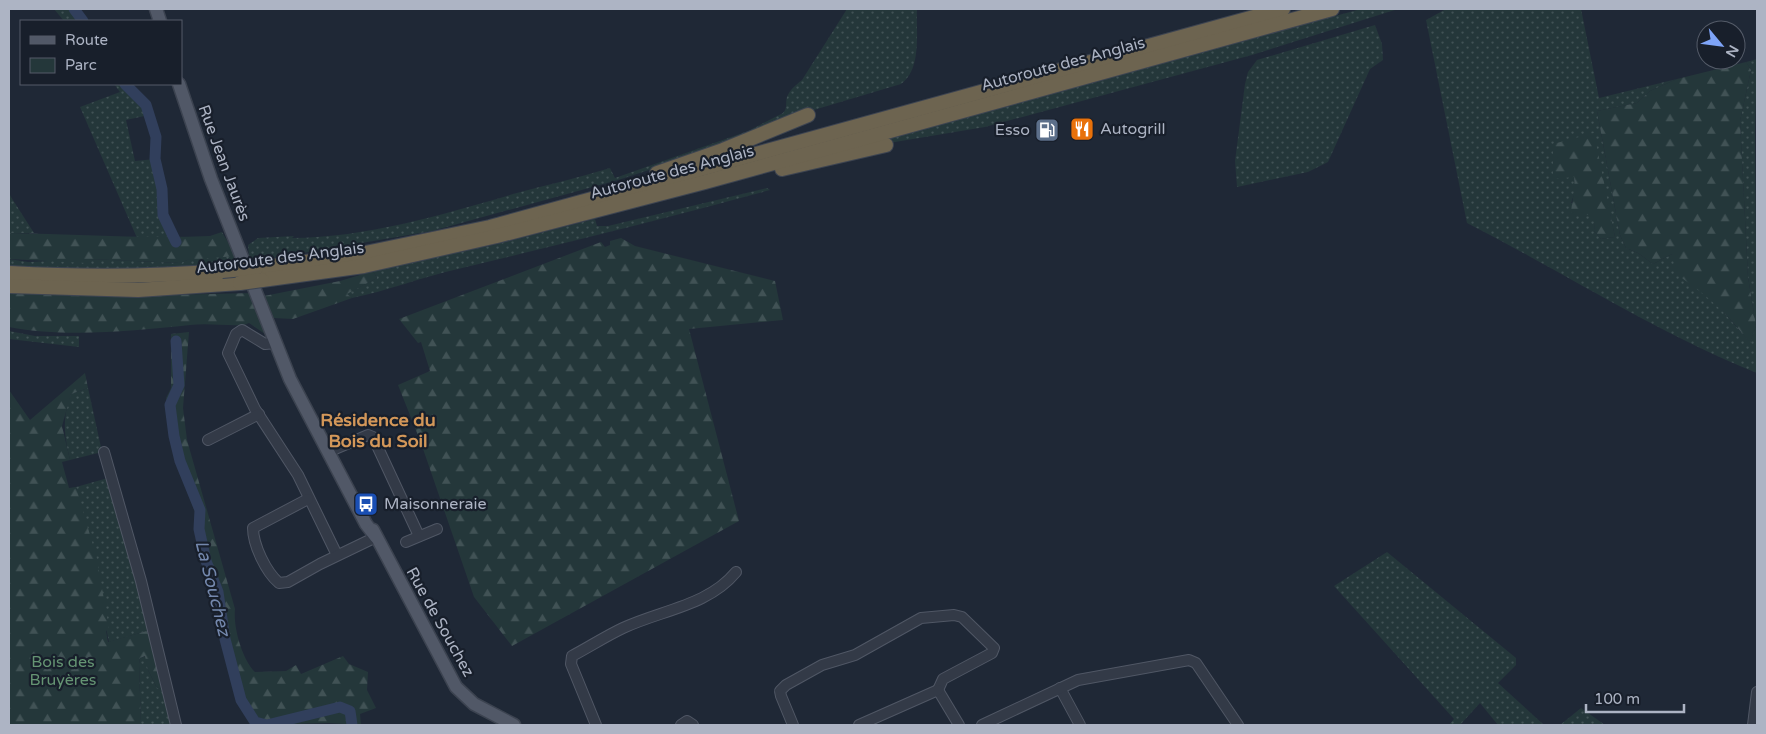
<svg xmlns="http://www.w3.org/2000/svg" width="1766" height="734" viewBox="0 0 1766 734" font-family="'Varela Round',sans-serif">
<defs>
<pattern id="green-dots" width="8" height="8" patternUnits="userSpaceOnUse" patternTransform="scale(1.25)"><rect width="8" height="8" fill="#24373a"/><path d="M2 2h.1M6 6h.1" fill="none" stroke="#415255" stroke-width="1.8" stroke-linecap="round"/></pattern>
<pattern id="forest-firs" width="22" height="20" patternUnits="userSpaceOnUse" patternTransform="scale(1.25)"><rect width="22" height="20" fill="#24373a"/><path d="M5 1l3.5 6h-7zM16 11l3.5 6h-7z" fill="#415255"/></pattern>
</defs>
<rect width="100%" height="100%" fill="#1f2836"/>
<!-- green -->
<g fill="url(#green-dots)" fill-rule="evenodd">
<path d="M54 9H75L84 21H64Z"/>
<path d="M847 9H917C916 32 922 69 901 84L807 112 705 152 618 180 432 231 238 264 109 271 9 267V259L28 262 89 259 181 263C195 254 232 256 249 256L248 245 258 238 294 236 292 238C368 237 441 215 513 194 546 185 578 178 610 168L615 178 748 131 783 113C788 108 785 103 787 97 790 89 796 85 802 80Z"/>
<path d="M1361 9H1398L1252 55 985 127 865 147 864 143Z"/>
<path d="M1446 9H1581L1599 98 1677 79 1650 91 1637 103 1597 111 1620 235 1626 248 1638 253 1653 264 1672 254 1750 342 1756 326 1748 277 1740 121 1751 70 1746 62 1757 59 1755 132 1757 373C1655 332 1565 273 1467 223L1426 20ZM1574 177 1610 214 1615 237 1601 239 1594 231 1596 214 1571 203 1576 189Z"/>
<path d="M1375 25 1382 44 1383 60 1370 69 1328 162 1308 172 1237 187 1235 161 1245 84 1248 72 1257 60Z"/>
<path d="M114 84H125L143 101 149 115 126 120 135 161 155 159C157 168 160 178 161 187 164 207 162 220 175 237L137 238 80 107 120 92Z"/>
<path d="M767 188 770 190C667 218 562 244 458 269 422 277 387 291 352 298L346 294 377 278 373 271 493 245 595 219 597 226H608Z"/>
<path d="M9 193 11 197 34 233H9Z"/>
<path d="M9 331 35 336H79V347L9 339Z"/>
<path d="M88 388 102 452 70 460C64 436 62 417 71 394Z"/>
<path d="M108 478 150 630 109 642 76 487Z"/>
<path d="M1387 552 1516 658V665L1498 683 1544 725H1498L1480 703 1460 725H1449L1454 719 1334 586Z"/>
<path d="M146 656 148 670 157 688 165 689 174 725H141L139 664 140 658Z"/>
<path d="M1581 708 1605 725H1560Z"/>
</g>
<!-- forest -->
<g fill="url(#forest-firs)">
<path d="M1746 62 1751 70 1740 121 1748 277 1756 326 1750 343C1726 312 1708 296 1676 274L1672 254 1653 264 1638 253 1626 248 1620 235 1597 111 1637 103 1650 91 1677 79Z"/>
<path d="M1594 133 1615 237 1601 239 1594 231 1595 214 1571 216C1571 202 1576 191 1574 177L1553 179V144Z"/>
<path d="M222 232 236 256 187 260 181 263 89 259 86 263 9 259V233C76 234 143 239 210 236Z"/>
<path d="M621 238 635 246 775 281 783 320 689 329 739 521 512 646 474 597 421 443 398 385 430 371 421 342 418 343 399 319 601 242 605 247 610 245V241Z"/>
<path d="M373 271 377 278 347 294 352 298 293 319 274 318 264 296 340 281Z"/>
<path d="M9 293 121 296 254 293 268 336 249 323 244 325C226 326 208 323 190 325 132 331 66 338 9 327Z"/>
<path d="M189 332 183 408 187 440 235 609C233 627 242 659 255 672L286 671 296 665 301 674 343 656 349 664 368 672 367 690 376 708 360 714 361 725 328 723 252 725 236 698 222 646 217 602 209 585 201 553 195 512 169 435 166 398 171 388V334Z"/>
<path d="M85 373 88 388 71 394 62 426 70 460 62 462 69 488 76 487 97 559 109 629 106 631 108 642 150 630 165 689 157 688 148 670 145 656 140 658 139 664 141 725H9V390L30 420Z"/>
</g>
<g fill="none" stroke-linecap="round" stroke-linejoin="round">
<!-- river -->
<g stroke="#313f5c" stroke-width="11">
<path d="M74 9 83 21"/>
<path d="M125 84 146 105 156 137 155 159 162 189 163 215 176 242"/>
<path d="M176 341 179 385 170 405 174 436 180 461 200 510 199 529 206 561 218 592 225 639 241 700 255 722 267 725 340 707 350 711 352 725"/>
</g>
<!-- minor casing -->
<g stroke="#505765" stroke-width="12">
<g id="minor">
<path d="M276 343 265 344 242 330 236 334 228 353 255 409 298 475 337 555"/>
<path d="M208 440 259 414"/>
<path d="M104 452 141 581 176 725"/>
<path d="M328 452 368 435 373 437 419 536"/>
<path d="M308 499 253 528C253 545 266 572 279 583L288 582 320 564 376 537"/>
<path d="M406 542 437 529"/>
<path d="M1060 688 1080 725"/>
<path d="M938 690 959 725"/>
<path d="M596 725 571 664 572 656C589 647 606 636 623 628 661 610 708 606 736 572"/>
<path d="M681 725 687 721 693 725"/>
<path d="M793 725 781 696 780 691 786 685 822 665 855 655 921 618 954 615 962 617 994 648 992 653 943 679 938 690"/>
<path d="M859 725 938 690"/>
<path d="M982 725 1078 680 1189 660 1196 663 1238 725"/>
<path d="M1753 725 1757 692"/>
</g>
</g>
<!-- major casing -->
<g stroke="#3c4350" stroke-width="15">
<g id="major">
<path d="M156 9 160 21"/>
<path d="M179 84 211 179 290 379 366 524 376 537"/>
<path d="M373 530 456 687 474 704 514 725"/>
</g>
</g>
<!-- highway casing -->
<g stroke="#3d4451" stroke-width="16">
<g id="highway">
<path d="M782 169 886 145"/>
<path d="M657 173 723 150 808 115"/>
<path d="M256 268 346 257 490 227 1283 9"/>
<path d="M9 273C80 277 151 277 222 271"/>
<path d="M262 280 364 266 497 236 705 182 1332 9"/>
<path d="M9 286 138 290 240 283"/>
</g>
</g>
<!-- minor -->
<use href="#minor" stroke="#333a47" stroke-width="10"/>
<!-- major -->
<use href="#major" stroke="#515867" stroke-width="12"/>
<!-- highway -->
<use href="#highway" stroke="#6d6450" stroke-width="14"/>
<!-- highway-bridge casing -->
<g stroke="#3d4451" stroke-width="16" stroke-linecap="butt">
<g id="highway-bridge">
<path d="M222 271 256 268"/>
<path d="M240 283 262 280"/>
</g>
</g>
<!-- highway-bridge -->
<use href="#highway-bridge" stroke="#6d6450" stroke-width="14"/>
</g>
<!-- icons -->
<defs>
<g id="restaurant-square" transform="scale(1.25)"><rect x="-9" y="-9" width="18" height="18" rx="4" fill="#e8710a" stroke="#181f2b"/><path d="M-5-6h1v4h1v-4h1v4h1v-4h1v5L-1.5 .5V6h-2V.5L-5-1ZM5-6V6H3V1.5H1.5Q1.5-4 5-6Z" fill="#fff"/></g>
<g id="fuel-square" transform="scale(1.25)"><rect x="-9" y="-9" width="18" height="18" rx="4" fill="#5c6f8a" stroke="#181f2b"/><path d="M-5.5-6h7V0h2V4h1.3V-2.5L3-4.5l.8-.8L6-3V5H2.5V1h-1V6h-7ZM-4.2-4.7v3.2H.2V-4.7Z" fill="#fff"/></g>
<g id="bus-square" transform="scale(1.25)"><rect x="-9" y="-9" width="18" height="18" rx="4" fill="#1a4fb4" stroke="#181f2b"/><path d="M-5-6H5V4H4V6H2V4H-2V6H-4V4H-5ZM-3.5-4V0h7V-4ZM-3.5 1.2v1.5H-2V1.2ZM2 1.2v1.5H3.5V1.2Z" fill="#fff"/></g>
</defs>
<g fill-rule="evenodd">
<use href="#restaurant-square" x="1082" y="129"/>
<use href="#fuel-square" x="1047" y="130"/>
<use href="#bus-square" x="366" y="504"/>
</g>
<g text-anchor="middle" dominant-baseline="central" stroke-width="4.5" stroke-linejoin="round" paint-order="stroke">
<!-- street labels -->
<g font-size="16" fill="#adb4c4" stroke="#181f2b">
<text transform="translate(1063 64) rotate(-15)">Autoroute des Anglais</text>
<text transform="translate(224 163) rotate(70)">Rue Jean Jaurès</text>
<text transform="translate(672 172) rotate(-15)">Autoroute des Anglais</text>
<text transform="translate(280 258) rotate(-7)">Autoroute des Anglais</text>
<text transform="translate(440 622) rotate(61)">Rue de Souchez</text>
</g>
<!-- poi labels -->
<g font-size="16" fill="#adb4c4" stroke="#181f2b" text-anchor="start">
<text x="1100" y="129">Autogrill</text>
<text x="1030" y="130" text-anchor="end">Esso</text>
<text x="384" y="504">Maisonneraie</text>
</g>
<!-- park labels -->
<g font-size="16" fill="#659473" stroke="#181f2b">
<text x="63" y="662">Bois des<tspan x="63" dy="18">Bruyères</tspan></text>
</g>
<!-- neighbourhood labels -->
<g font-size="18" font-weight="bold" fill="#d39759" stroke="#181f2b">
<text x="378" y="420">Résidence du<tspan x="378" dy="21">Bois du Soil</tspan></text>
</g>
<!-- water labels -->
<g font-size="18" font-style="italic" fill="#7488ad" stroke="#181f2b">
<text transform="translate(213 588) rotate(76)">La Souchez</text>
</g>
</g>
<!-- border -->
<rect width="1766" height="734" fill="none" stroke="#adb4c4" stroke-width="20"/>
<!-- legend -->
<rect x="20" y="20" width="162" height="65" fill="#181f2b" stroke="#545b68"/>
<rect x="30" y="36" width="25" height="8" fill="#515867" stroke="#545b68"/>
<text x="65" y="45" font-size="15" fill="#adb4c4">Route</text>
<rect x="30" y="58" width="25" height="15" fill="#24373a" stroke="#545b68"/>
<text x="65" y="70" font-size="15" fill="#adb4c4">Parc</text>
<!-- north arrow -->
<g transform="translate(1721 45) rotate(119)"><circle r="24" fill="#181f2b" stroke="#545b68"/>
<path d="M0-4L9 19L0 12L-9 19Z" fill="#7ea4f8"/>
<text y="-8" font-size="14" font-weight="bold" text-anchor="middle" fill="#adb4c4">N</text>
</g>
<!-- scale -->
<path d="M1586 704v8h98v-8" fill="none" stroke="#adb4c4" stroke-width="2.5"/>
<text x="1594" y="704" font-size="15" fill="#adb4c4" stroke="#181f2b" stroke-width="4" paint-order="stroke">100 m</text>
</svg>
